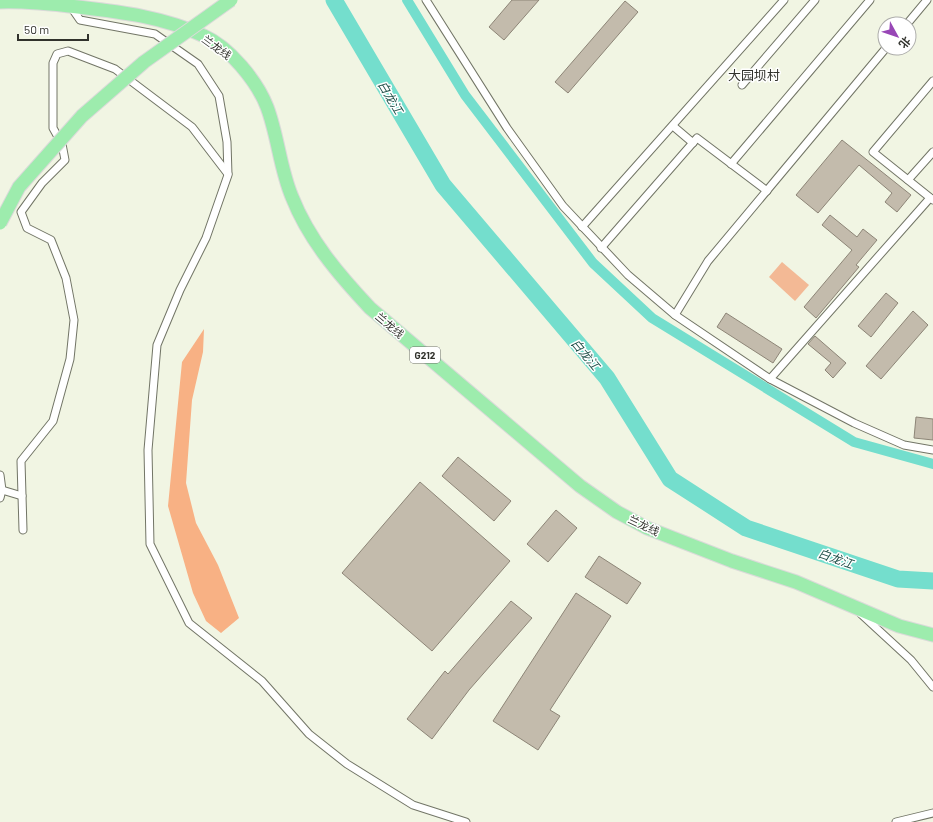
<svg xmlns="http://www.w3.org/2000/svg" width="933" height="822" viewBox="0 0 933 822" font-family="Barlow,'Noto Sans SC',sans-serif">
<rect width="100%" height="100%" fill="#f1f5e3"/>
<!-- green -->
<path fill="#f3b995" d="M782 262 809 285 795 301 769 277Z"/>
<!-- forest -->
<path fill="#f8b184" d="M204 329 203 352 192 400 186 483 196 523 218 565 239 618 221 633 206 621 193 593 168 506 182 362Z"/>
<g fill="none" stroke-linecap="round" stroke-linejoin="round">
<!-- canal -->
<path stroke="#74decd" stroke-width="10" d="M407 0 465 95 593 263 652 318 854 442 933 464"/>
<!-- river -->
<path stroke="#74decd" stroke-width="17" d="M334 0 443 185 607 378 670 479 746 528 898 579 933 581"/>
</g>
<!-- building -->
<g fill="#c3bbac" stroke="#8d8577">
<path d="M512 0H539L504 40 489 27Z"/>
<path d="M625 1 638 12 568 93 555 82Z"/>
<path d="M842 140 911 195 897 212 885 202 892 193 859 165 818 213 796 195Z"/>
<path d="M830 215 857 237 863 229 877 240 856 265 859 267 816 318 804 307 852 250 822 225Z"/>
<path d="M886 293 898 303 871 337 858 326Z"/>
<path d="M913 311 928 325 881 379 866 366Z"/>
<path d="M726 313 782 349 773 363 717 327Z"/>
<path d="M815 336 846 363 833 378 825 370 831 363 808 344Z"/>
<path d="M916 417 933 419V440L914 438Z"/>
<path d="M458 457 511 501 494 521 442 476Z"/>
<path d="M420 482 510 561 432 651 342 573Z"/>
<path d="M556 510 577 528 548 562 527 544Z"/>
<path d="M599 556 641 583 627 604 585 577Z"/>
<path d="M576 593 611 616 550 710 560 716 538 750 493 721Z"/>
<path d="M511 601 532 618 469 690 432 739 407 719 445 671 448 674Z"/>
</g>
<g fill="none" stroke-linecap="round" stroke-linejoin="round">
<!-- street casing -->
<g stroke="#727566" stroke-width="9">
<g id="street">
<path d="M426 0 507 128 563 206 628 275 675 315 770 379 854 423 904 445 933 450"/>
<path d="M71 7 80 20 155 34 198 64 219 96 227 142 228 175 206 238 180 290 157 345 148 450 150 544 189 623 262 681 309 734 347 764 413 805 466 822"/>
<path d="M907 24 927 0"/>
<path d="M742 85 815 0"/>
<path d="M673 126 693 143"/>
<path d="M731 164 870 0"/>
<path d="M908 180 933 152"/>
<path d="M933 200 873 152 933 81"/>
<path d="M582 227 784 0"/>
<path d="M601 248 697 138 767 191"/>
<path d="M675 315 708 261 886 48"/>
<path d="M770 379 930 198"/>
<path d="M0 475 2 490 0 498"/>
<path d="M2 490 22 496"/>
<path d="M23 530 21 461 53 421 70 359 74 320 66 278 51 240 27 228 21 212 42 183 65 160 62 144 53 128V63L57 54 68 51 115 69 192 127 228 174"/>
<path d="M861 614 911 660 933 687"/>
<path d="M896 822 933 813"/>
</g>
</g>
<!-- highway casing -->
<g stroke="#dadad9" stroke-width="15">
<path id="highway" d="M0 2C26 1 52 4 78 7 121 12 164 17 204 36 229 47 257 81 267 107 278 136 280 169 292 197 309 240 339 275 370 308L580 486 617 512 647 528 732 561 796 582 899 626 933 635"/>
</g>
<!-- street -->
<use href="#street" stroke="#fff" stroke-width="7"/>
<!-- highway -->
<use href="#highway" stroke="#9decad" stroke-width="13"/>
<!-- highway-bridge casing -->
<g stroke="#dadad9" stroke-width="15" stroke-linecap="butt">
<path id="highway-bridge" d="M0 223 19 187 82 116 144 62 231 0"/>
</g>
<!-- highway-bridge -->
<use href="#highway-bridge" stroke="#9decad" stroke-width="13"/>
</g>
<g text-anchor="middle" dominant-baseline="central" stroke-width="3" stroke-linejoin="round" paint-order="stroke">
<!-- shield labels -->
<rect fill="#fff" stroke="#6f706b" stroke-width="1" x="410" y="347" width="30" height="16" rx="3"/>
<g font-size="10" font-weight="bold" fill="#31322c">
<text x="425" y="355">G212</text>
</g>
<!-- street labels -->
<g font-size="11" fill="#31322c" stroke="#fff">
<text transform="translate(217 47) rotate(36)">兰龙线</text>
<text transform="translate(390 325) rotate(40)">兰龙线</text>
<text transform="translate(644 525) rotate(25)">兰龙线</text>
</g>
<!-- water labels -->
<g font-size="12" font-style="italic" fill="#215049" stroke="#fff">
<text transform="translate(391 97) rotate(59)">白龙江</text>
<text transform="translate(586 354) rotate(50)">白龙江</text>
<text transform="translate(836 558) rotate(19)">白龙江</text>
</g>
<!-- quarter labels -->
<g font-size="13" fill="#31322c" stroke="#fff">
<text x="754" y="75">大园坝村</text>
</g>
</g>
<!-- north arrow -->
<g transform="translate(897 36) rotate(130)"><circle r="19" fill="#ffffff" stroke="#adadab"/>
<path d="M0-3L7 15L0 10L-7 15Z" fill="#9847b6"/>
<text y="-6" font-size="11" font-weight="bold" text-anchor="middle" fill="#31322c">北</text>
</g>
<!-- scale -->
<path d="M18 34v6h70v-6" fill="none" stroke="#31322c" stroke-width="2"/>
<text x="24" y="34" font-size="12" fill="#31322c" stroke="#ffffff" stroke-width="3" paint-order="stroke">50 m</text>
</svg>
